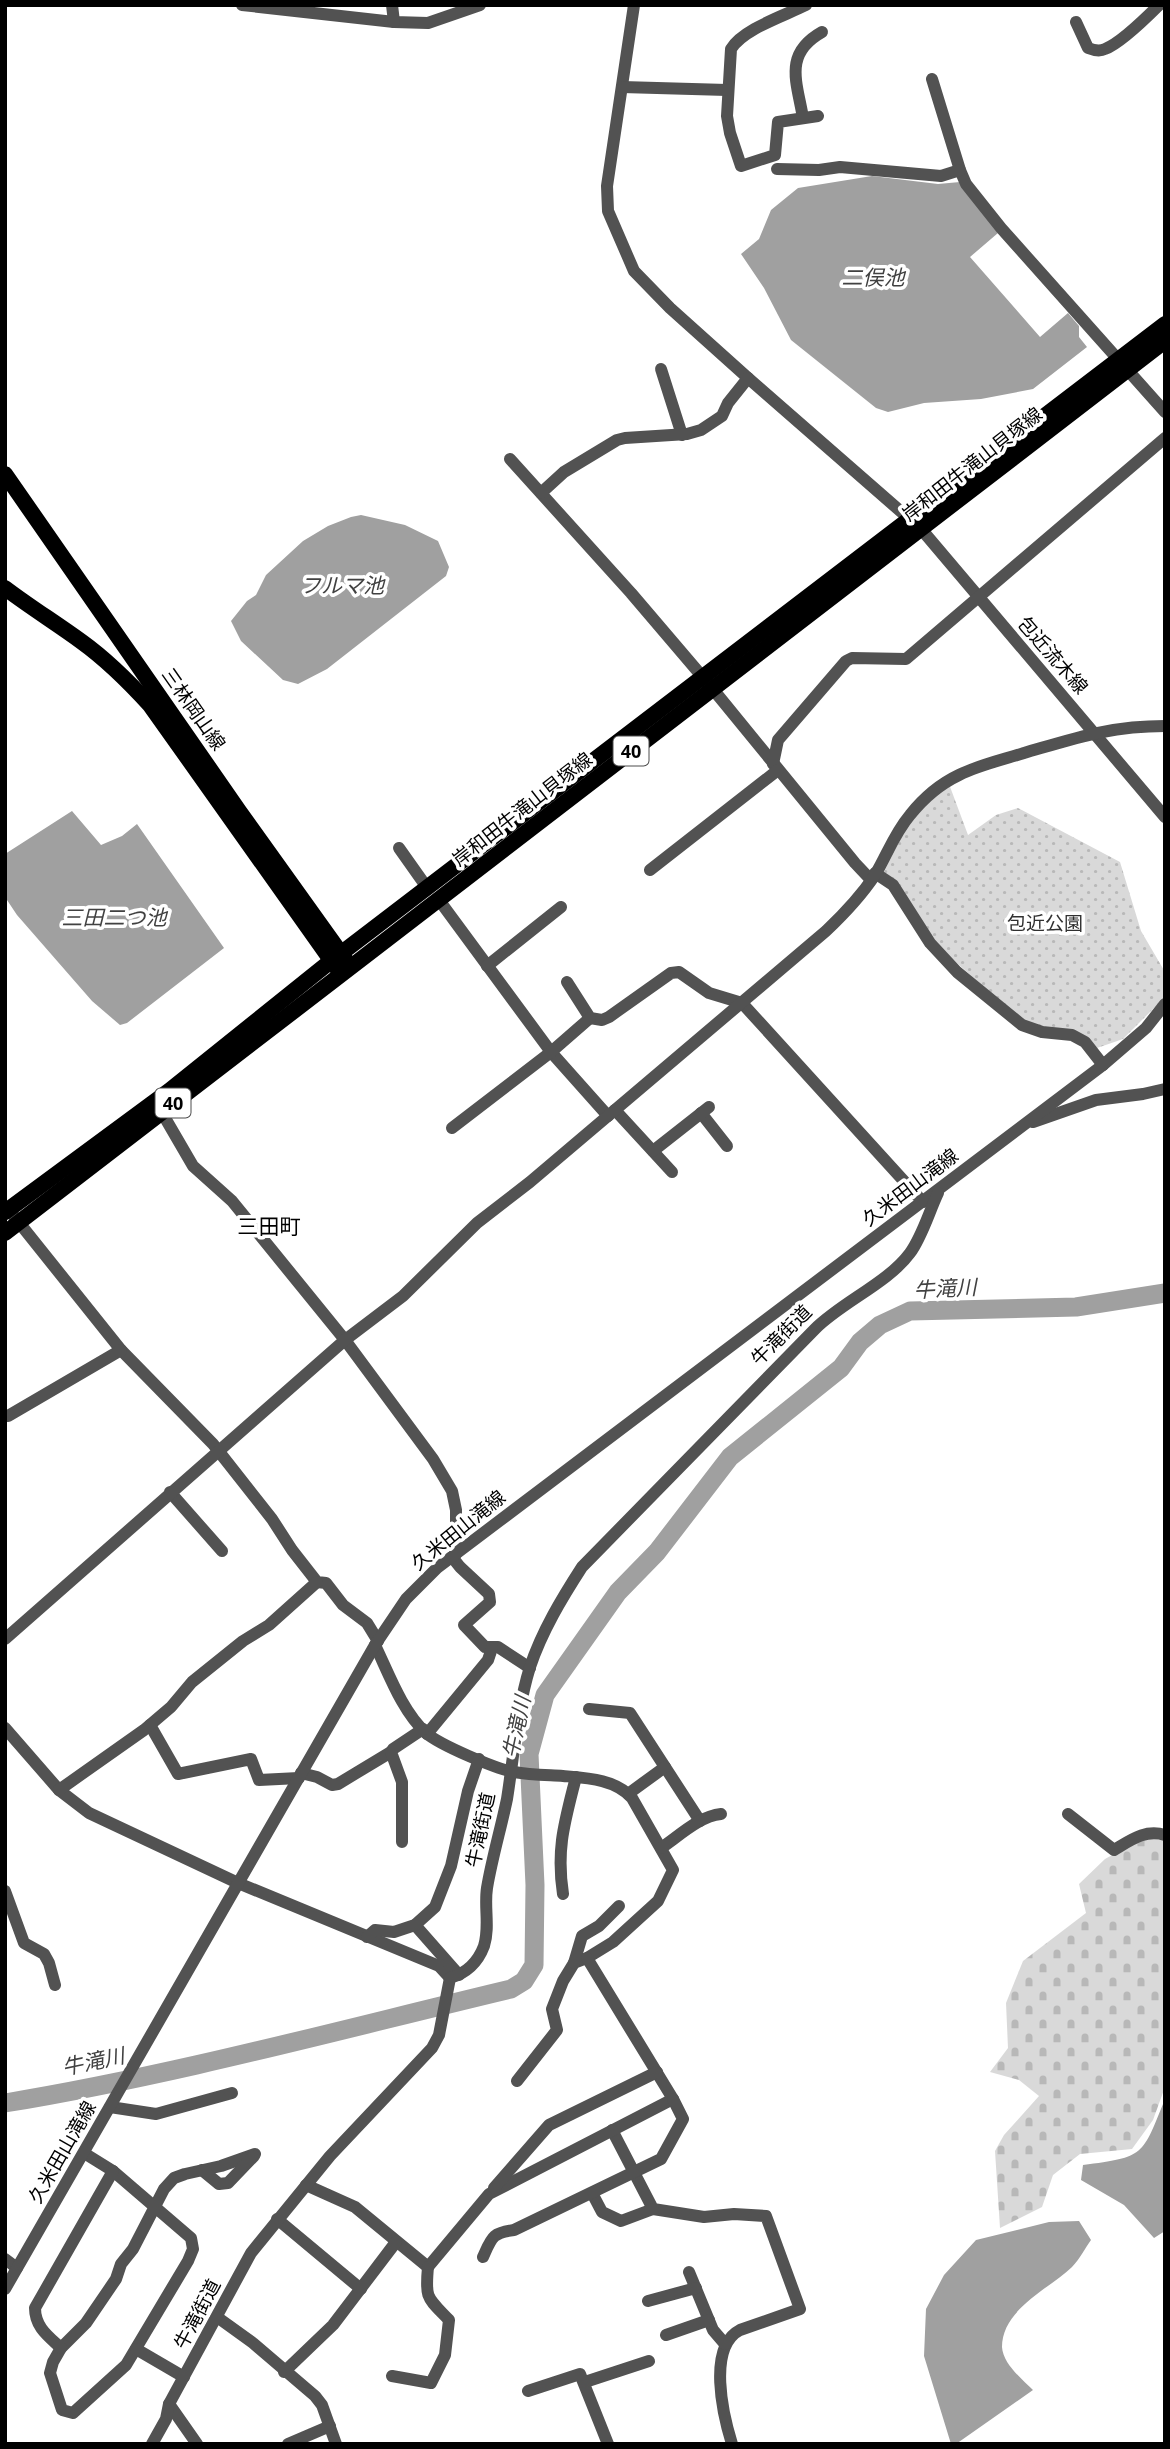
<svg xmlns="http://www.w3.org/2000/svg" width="1170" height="2449" viewBox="0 0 1170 2449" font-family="'Noto Sans','Noto Sans JP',sans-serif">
<defs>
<pattern id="cemetery-stones" width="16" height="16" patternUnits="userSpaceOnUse" patternTransform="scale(1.75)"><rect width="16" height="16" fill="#d9d9d9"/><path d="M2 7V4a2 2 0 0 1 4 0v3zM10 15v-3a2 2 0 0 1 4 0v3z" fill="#b8b8b8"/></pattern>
<pattern id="park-dots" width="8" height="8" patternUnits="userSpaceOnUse" patternTransform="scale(1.75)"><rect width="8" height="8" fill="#d9d9d9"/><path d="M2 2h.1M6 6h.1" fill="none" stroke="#b8b8b8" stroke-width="1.8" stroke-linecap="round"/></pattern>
</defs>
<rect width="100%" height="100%" fill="#fff"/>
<!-- cemetery -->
<path fill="url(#cemetery-stones)" d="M1143 1838 1165 1840V2087L1153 2120 1132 2149 1080 2154 1053 2175 1042 2207 1000 2228 995 2151 1004 2135 1039 2096 1019 2080 990 2072 1008 2048 1006 2003 1023 1961 1086 1913 1079 1884 1105 1859Z"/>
<!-- park -->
<path fill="url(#park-dots)" d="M949 784 968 835 996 815 1018 808 1120 862 1141 931 1165 972V997L1123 1039 1097 1048 1027 1023 1010 1010 941 949 884 872 910 820Z"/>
<!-- water -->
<g fill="#a0a0a0">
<path d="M872 176 938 184 960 182 998 233 970 257 1040 337 1068 313 1079 326V337L1087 347 1033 389 981 399 924 403 888 412 876 408 791 340 764 288 741 254 759 239 771 210 798 188Z"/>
<path d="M361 515 405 525 438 541 449 567 446 576 327 669 298 684 283 680 241 641 231 621 247 601 256 595 266 575 303 541 328 526 351 517Z"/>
<path d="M72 811 101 845 122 836 137 824 224 948 127 1023 120 1025 92 1001 17 915 5 897V854Z"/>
<path d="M1165 2099V2231L1154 2238 1124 2205 1081 2180 1083 2165C1145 2157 1142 2156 1165 2099Z"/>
<path d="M1079 2221 1091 2240C1085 2248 1080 2259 1072 2267 1049 2289 1002 2309 1002 2347 1003 2364 1022 2379 1033 2390L956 2444H951L924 2356 926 2309 944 2275 976 2240 1049 2222Z"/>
</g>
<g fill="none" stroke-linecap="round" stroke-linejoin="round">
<!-- river -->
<path stroke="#a0a0a0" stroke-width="19" d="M5 2103C175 2075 343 2029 511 1989L524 1981 534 1965 535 1885 529 1754 545 1695 618 1592 657 1552 730 1457 841 1368 860 1342 880 1325 910 1311 1076 1307 1165 1293"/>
<!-- minor -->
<g stroke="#525252" stroke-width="12">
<path d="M242 5 394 22 428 23 480 5"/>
<path d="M392 5 394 22"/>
<path d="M634 5 607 186 608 211 634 271 670 308 748 378 922 530 1165 817"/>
<path d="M806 5C784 16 743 29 731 49L727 116 730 133 741 166 775 155 778 122 818 116"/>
<path d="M1076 22 1088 48C1093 50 1099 52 1105 49 1121 43 1146 18 1159 5"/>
<path d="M932 79 960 170 966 184 1001 228 1165 412"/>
<path d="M622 87 727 90"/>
<path d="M803 118C797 82 783 54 822 32"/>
<path d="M777 169 819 170 840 167 941 176 960 170"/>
<path d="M661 369 682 435"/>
<path d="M510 459 631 593 712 688 855 863 871 880"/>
<path d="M541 493 564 472 617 440 625 438 687 434 701 430 722 416 728 403 748 378"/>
<path d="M773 764 778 740 846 661 852 658 906 659 1165 438"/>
<path d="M399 848 428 889"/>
<path d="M650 870 778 770"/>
<path d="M875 873 893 885 930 943 957 972 1022 1025 1042 1032 1072 1035 1085 1042 1103 1065"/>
<path d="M439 900 551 1052 608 1116"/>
<path d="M487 966 561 907"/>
<path d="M567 982 590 1018 602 1020 609 1017 671 973 679 972 709 993 742 1003 923 1202"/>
<path d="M615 1110 672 1172"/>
<path d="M161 1111 193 1166 232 1201 345 1340 433 1459 452 1491 456 1510V1554"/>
<path d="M701 1113 727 1146"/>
<path d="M1033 1122 1096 1100 1143 1094 1165 1089"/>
<path d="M452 1128 551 1052 590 1018"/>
<path d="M653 1151 709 1107"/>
<path d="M13 1215 121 1350 213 1444 272 1519 292 1550 317 1582 326 1583 343 1605 367 1623 378 1641"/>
<path d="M8 1416 121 1350"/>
<path d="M170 1492 222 1551"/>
<path d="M452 1557 460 1567 489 1594 490 1602 464 1625 485 1647H498L530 1668"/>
<path d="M5 1639 345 1340 403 1296 477 1223 530 1182 826 931C844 914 861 896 875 875 887 855 894 834 910 815 922 800 940 784 959 775 979 765 1002 760 1024 753 1076 738 1110 726 1165 726"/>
<path d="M375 1645C389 1674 402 1711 426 1733 440 1745 496 1769 514 1772 530 1775 547 1775 563 1776 587 1778 615 1779 632 1798L673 1870 658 1901 613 1942 587 1958 574 1963 563 1981 552 2009 557 2030 517 2081"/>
<path d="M589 1709 630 1713 700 1821"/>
<path d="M150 1725 178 1774 251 1759 259 1780 299 1778"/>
<path d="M5 1728 59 1790 89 1813 238 1883 439 1966 450 1978"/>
<path d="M427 1734 488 1660 492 1648"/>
<path d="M301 1773 317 1777 332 1785 338 1784 391 1752"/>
<path d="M59 1790 144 1730 171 1707 192 1682 243 1641 269 1625 317 1582"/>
<path d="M628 1794 665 1767"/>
<path d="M1068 1814 1114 1850C1131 1840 1145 1829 1165 1835"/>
<path d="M402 1842V1782L391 1752 393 1749 423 1729"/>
<path d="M661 1848C678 1837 699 1816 721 1814"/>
<path d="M5 1891 24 1943 44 1954 49 1963 55 1985"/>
<path d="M563 1894C556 1848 565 1821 576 1777"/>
<path d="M415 1925 459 1975"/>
<path d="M367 1937 375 1930 394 1932 415 1925 435 1907 451 1866 468 1791 479 1759"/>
<path d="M574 1963 582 1936 599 1926 619 1906"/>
<path d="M110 2107 156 2114 232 2093"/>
<path d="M612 2130 653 2209 704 2217 734 2214 766 2216 800 2309 740 2330C707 2347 723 2415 732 2444"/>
<path d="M84 2153 113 2171 191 2238 193 2249 188 2261 126 2365 73 2413 62 2410 50 2373 53 2362 61 2348 86 2323 116 2279 121 2264 133 2249 164 2189 174 2178 185 2174 221 2166 255 2154"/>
<path d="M202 2170 219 2184 228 2183 254 2156"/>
<path d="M306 2185 355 2207 428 2267 489 2194 673 2099 587 1958"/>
<path d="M494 2188 549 2125 657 2072"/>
<path d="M592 2193 602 2212 621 2221 653 2209"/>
<path d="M277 2219 361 2289"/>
<path d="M483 2257C492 2237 492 2233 514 2230L661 2159 683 2119 673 2099"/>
<path d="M5 2259 17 2268"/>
<path d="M689 2272 713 2330 725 2344"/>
<path d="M5 2289 375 1645 406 1599 437 1568 1103 1065 1146 1028 1165 1004"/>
<path d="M648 2301 696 2288"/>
<path d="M217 2317 253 2343 315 2396 322 2405 336 2444"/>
<path d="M666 2335 709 2320"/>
<path d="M61 2348C48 2336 35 2327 35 2308L113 2171"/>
<path d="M136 2349 184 2377"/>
<path d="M284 2372 333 2325 396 2242"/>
<path d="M392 2376 431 2383 445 2355 449 2320C427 2297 425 2299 428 2267"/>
<path d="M585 2382 649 2361"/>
<path d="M528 2391 580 2374 608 2444"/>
<path d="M169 2404 197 2444"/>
<path d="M152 2444 166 2419 169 2404 251 2253 330 2156 432 2048 439 2035 450 1978C467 1973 478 1962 484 1946 490 1927 484 1907 487 1888 492 1858 501 1828 507 1799 514 1755 517 1709 530 1667 542 1631 562 1598 582 1567L815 1329C842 1302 888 1283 910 1253 922 1237 929 1212 938 1193"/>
<path d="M288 2444 330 2426"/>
</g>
<!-- major -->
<g stroke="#000" stroke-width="16">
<path d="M5 474 239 811 347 962"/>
<path d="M5 588C30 607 56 623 82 642 107 660 129 682 150 705L336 967"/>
<path d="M5 1212 169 1091 331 961 1165 324"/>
<path d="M5 1233 1165 341"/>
</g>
</g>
<g text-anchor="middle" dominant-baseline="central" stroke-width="7" stroke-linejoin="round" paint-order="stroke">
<!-- shield labels -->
<g fill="#fff" stroke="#4c4c4c" stroke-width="2">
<rect x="613.5" y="736.5" width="35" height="29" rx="5"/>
<rect x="155.5" y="1088.5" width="35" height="29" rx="5"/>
</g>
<g font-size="18" font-weight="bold" fill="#000">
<text x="631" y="751">40</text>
<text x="173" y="1103">40</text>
</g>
<!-- street labels -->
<g font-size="19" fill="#000" stroke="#fff">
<text transform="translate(972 464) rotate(-38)">岸和田牛滝山貝塚線</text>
<text transform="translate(1053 655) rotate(49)">包近流木線</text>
<text transform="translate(194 709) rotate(55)">三林岡山線</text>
<text transform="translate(522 809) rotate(-38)">岸和田牛滝山貝塚線</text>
<text transform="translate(910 1187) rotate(-37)">久米田山滝線</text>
<text transform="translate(781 1335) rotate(-45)">牛滝街道</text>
<text transform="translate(458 1530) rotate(-39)">久米田山滝線</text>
<text transform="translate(480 1830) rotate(-78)">牛滝街道</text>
<text transform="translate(62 2152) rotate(-60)">久米田山滝線</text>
<text transform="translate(197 2314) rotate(-62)">牛滝街道</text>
</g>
<!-- park labels -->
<g font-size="19" fill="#303030" stroke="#fff">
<text x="1045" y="923">包近公園</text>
</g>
<!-- water labels -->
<g font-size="21" font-style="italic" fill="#414141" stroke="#fff">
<text x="873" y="277">二俣池</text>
<text x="342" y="585">フルマ池</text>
<text x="114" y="917">三田二つ池</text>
<text transform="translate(945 1288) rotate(-3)">牛滝川</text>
<text transform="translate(516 1727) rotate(-78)">牛滝川</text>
<text transform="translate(93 2061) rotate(-12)">牛滝川</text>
</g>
<!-- neighbourhood labels -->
<g font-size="21" fill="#000" stroke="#fff">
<text x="269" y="1226">三田町</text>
</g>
</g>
<!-- border -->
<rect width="1170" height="2449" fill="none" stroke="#000000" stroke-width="14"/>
</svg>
